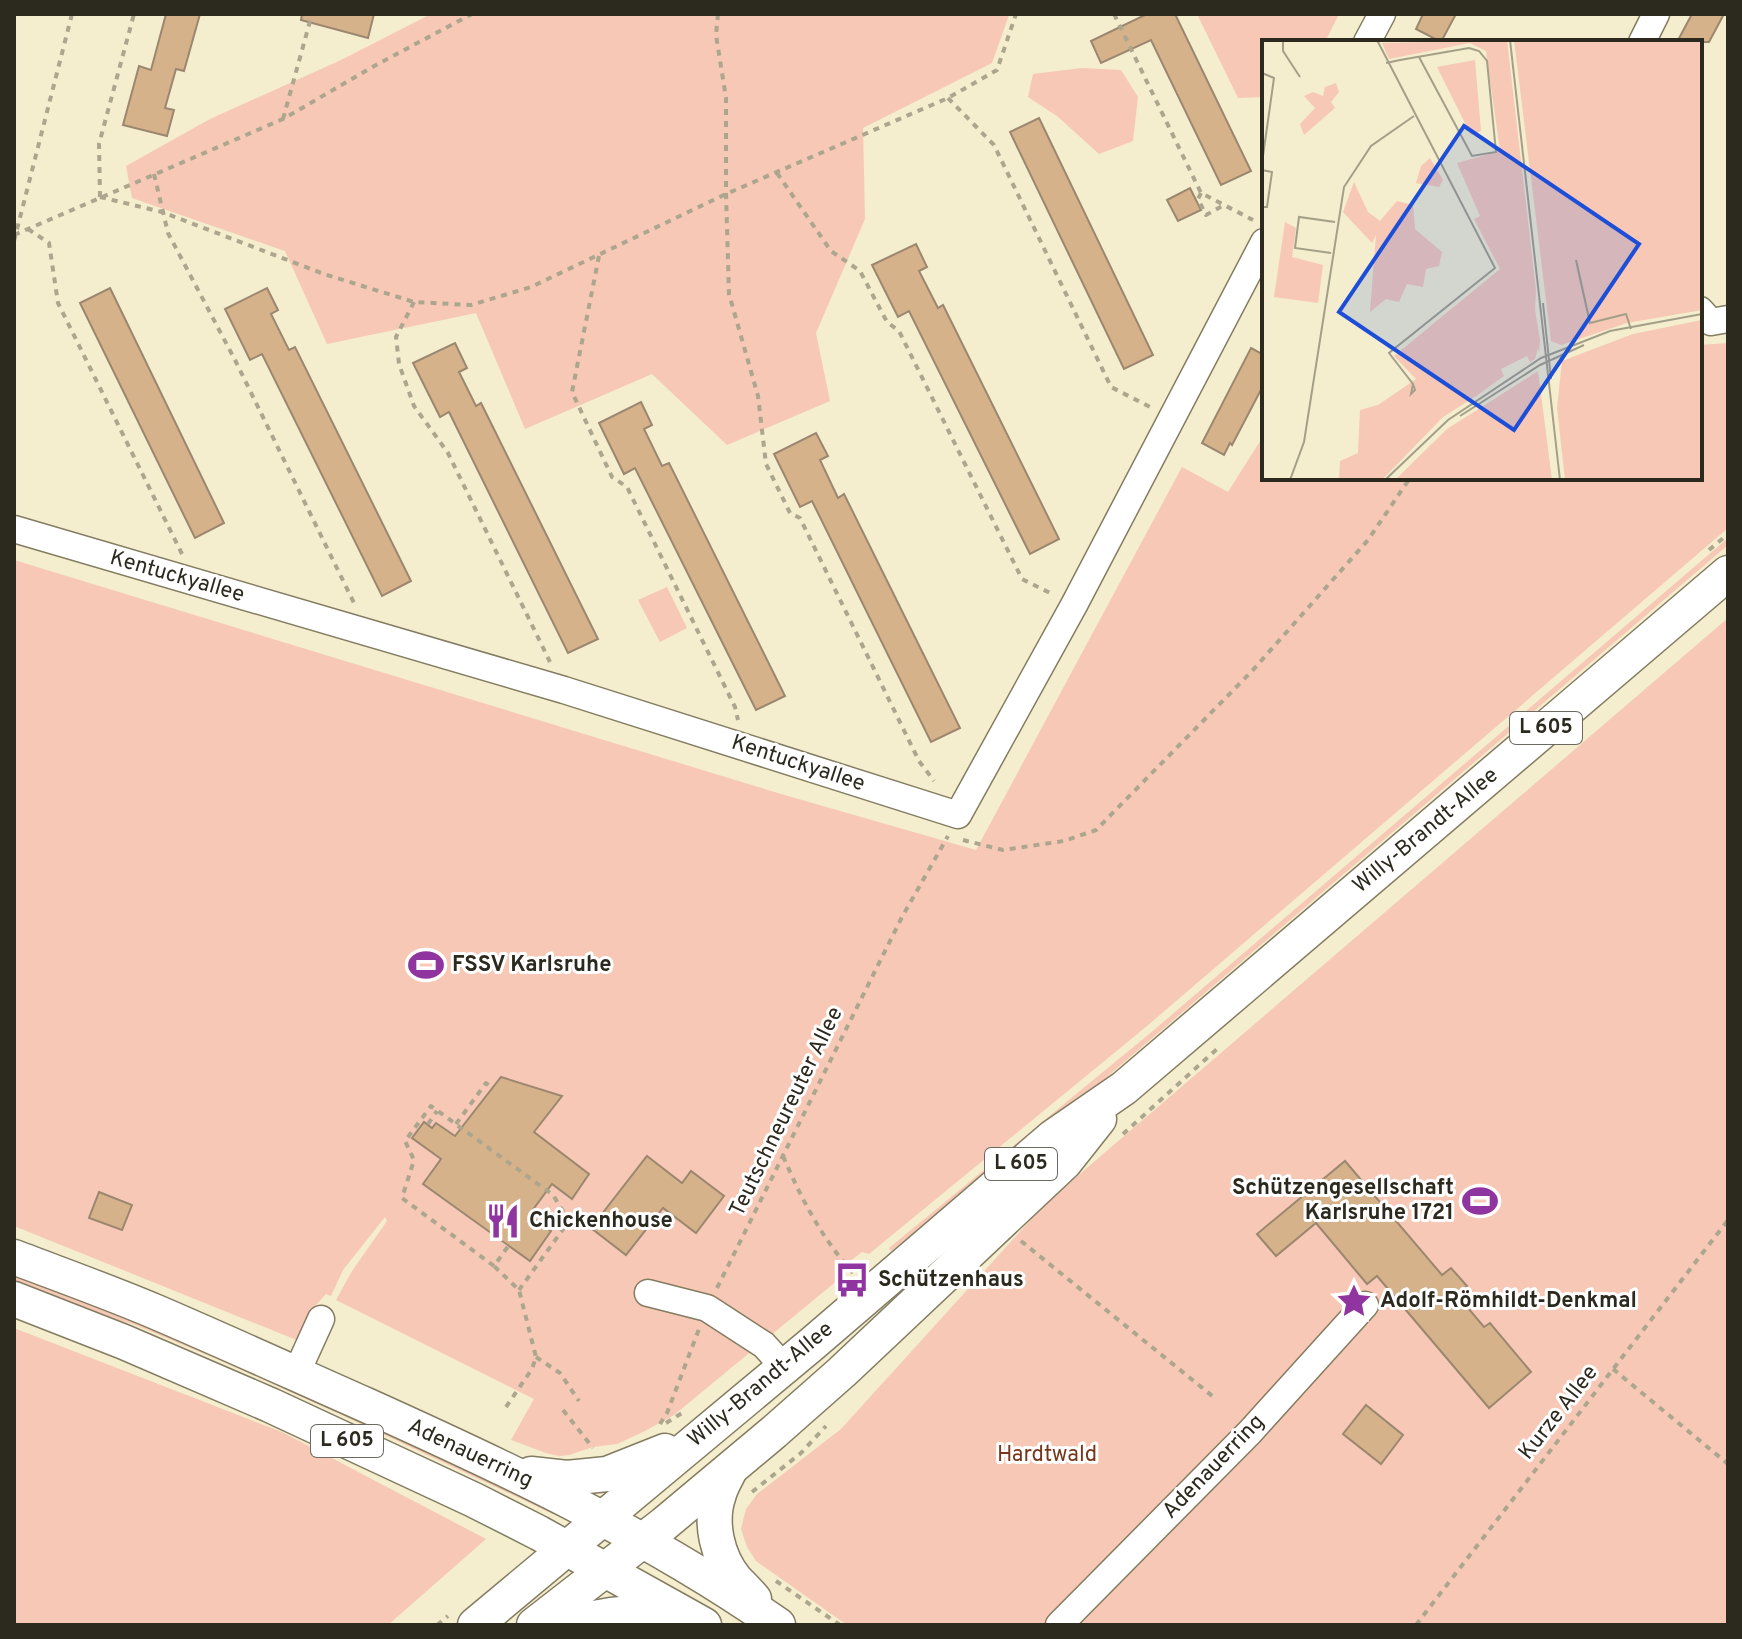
<svg xmlns="http://www.w3.org/2000/svg" width="1742" height="1639" viewBox="0 0 1742 1639" font-family="Overpass,sans-serif">
<rect width="100%" height="100%" fill="#f4edce"/>
<!-- green -->
<g fill="#f6c8b5">
<path d="M431 14H1009V15L992 63 863 128 865 219 816 333 830 401 727 445 652 374 525 429 476 313 327 344 285 251 132 198 126 166 210 119 341 60Z"/>
<path d="M1197 14H1339L1325 42H1264V97L1238 98Z"/>
<path d="M1082 68 1121 70 1138 97 1133 141 1099 154 1057 116 1028 97 1033 74Z"/>
<path d="M1728 343V528L1147 1026 869 1254 862 1252 849 1262 850 1270 674 1415 645 1431 617 1444 593 1447 569 1455 559 1456 546 1453 511 1440 534 1399 336 1300 352 1271 387 1221 385 1217 343 1270 331 1296 326 1294 316 1305 299 1341 14 1226V560L781 794 976 850 1182 467 1228 492 1264 435V478H1700V345Z"/>
<path d="M1728 538V545L996 1172 891 1251 889 1248 1154 1030Z"/>
<path d="M667 587 687 628 660 642 638 600Z"/>
<path d="M1728 618V1625H847L756 1561 747 1547 741 1529 746 1509 757 1494 841 1429 1046 1203Z"/>
<path d="M14 1271 124 1312 559 1510 553 1514 340 1414 219 1360 133 1324 85 1312 14 1286Z"/>
<path d="M14 1328 282 1432 486 1539 388 1625H14Z"/>
</g>
<!-- building -->
<g fill="#d6b28a" stroke="#9b8770" stroke-width="2">
<path d="M166 14H200L184 71 176 69 165 108 174 110 167 136 123 125 139 66 151 70Z"/>
<path d="M302 14H374L368 38 301 20Z"/>
<path d="M1147 14H1175L1251 171 1221 185 1151 40 1101 63 1091 41Z"/>
<path d="M1423 14H1456L1441 42 1416 29Z"/>
<path d="M1692 14H1724L1709 42H1677Z"/>
<path d="M1039 118 1153 355 1124 369 1010 132Z"/>
<path d="M1190 188 1201 210 1178 221 1167 200Z"/>
<path d="M916 244 927 267 919 271 938 308 943 305 1059 539 1030 554 909 311 898 317 872 265Z"/>
<path d="M110 288 224 523 195 538 80 303Z"/>
<path d="M267 288 278 310 271 314 289 350 295 347 411 581 382 596 262 354 250 360 225 309Z"/>
<path d="M455 343 467 368 459 372 476 406 481 403 598 639 568 653 449 412 440 417 413 363Z"/>
<path d="M1251 348 1264 355V384L1232 445 1230 443 1224 455 1202 443Z"/>
<path d="M641 402 652 425 644 429 662 466 669 463 785 696 756 710 635 468 624 474 599 423Z"/>
<path d="M816 433 828 456 820 460 838 498 844 494 960 728 931 742 812 501 800 507 774 454Z"/>
<path d="M501 1077 562 1096 534 1132 589 1174 572 1199 552 1184 529 1215 551 1231 530 1261 423 1184 441 1159 412 1138 424 1122 432 1128 436 1123 455 1136Z"/>
<path d="M647 1156 682 1183 691 1171 724 1196 696 1233 663 1208 626 1255 591 1228Z"/>
<path d="M1345 1161 1442 1275 1451 1268 1467 1286 1457 1295 1484 1327 1490 1323 1531 1372 1489 1408 1377 1276 1367 1284 1316 1223 1276 1256 1257 1234Z"/>
<path d="M99 1192 132 1205 122 1230 89 1218Z"/>
<path d="M1366 1405 1403 1435 1381 1464 1343 1434Z"/>
</g>
<g fill="none" stroke-linecap="round" stroke-linejoin="round">
<!-- minor casing -->
<g stroke="#837c61" stroke-width="29">
<g id="minor">
<path d="M1367 42 1382 14"/>
<path d="M1642 42 1656 14"/>
<path d="M1700 310 1711 322 1728 319"/>
<path d="M14 529 564 690 958 815 1074 605 1264 242"/>
<path d="M648 1293 707 1308 764 1345 784 1367"/>
<path d="M296 1374 321 1319"/>
<path d="M1059 1625 1250 1432 1365 1305"/>
</g>
</g>
<!-- major casing -->
<g stroke="#837c61" stroke-width="37">
<g id="major">
<path d="M14 1257C61 1275 109 1292 156 1312 226 1342 296 1374 366 1405 508 1469 651 1536 778 1625"/>
<path d="M14 1299 124 1342 270 1405 474 1500 539 1533 704 1625"/>
<path d="M730 1470C726 1478 721 1486 719 1494 709 1522 717 1557 736 1580 742 1586 748 1592 754 1599"/>
<path d="M531 1474 567 1478 607 1474 665 1451"/>
<path d="M475 1625 812 1344 1053 1137 1124 1088 1728 573"/>
<path d="M534 1625 664 1524 774 1432 842 1372 1065 1162 1099 1119"/>
<path d="M572 1625C608 1611 644 1611 681 1616"/>
</g>
</g>
<!-- path -->
<g stroke="#aca68e" stroke-width="4" stroke-dasharray="6 6" stroke-linecap="butt">
<path d="M718 14 716 35 726 98V194L729 294 758 396 766 464 790 513 800 518 919 761 934 781"/>
<path d="M1114 14 1201 193 1253 220"/>
<path d="M948 98 994 145 1111 387 1152 408"/>
<path d="M283 119 312 14"/>
<path d="M777 173 831 251 860 271 887 322 899 331 1022 579 1054 595"/>
<path d="M154 174 168 233 235 360 355 605"/>
<path d="M1201 193 1198 199 1206 215 1224 205"/>
<path d="M100 197 162 212 324 274 414 302 471 305 531 287 726 194 948 98 997 70 1016 14"/>
<path d="M100 197 99 144 134 14"/>
<path d="M28 229 49 243 58 303 182 554"/>
<path d="M14 235 283 119 376 65 472 14"/>
<path d="M14 241 72 14"/>
<path d="M599 256 572 392 612 477 627 487 735 707 738 720"/>
<path d="M414 302 396 337 399 364 414 406 448 453 550 662"/>
<path d="M1709 550 1728 534"/>
<path d="M963 840 1003 850 1064 841 1096 830 1253 670 1368 540 1410 478"/>
<path d="M428 1124 437 1111"/>
<path d="M456 1124 486 1083 492 1088"/>
<path d="M1123 1134 1217 1049"/>
<path d="M783 1156C802 1200 821 1237 853 1273"/>
<path d="M1021 1241 1216 1399"/>
<path d="M494 1266 402 1198 414 1160 405 1141 431 1106 553 1195 569 1221 519 1290"/>
<path d="M717 1288 902 917 948 836"/>
<path d="M536 1357 560 1373 579 1401"/>
<path d="M1613 1369 1728 1464"/>
<path d="M506 1407 532 1369 536 1357 519 1290 494 1266 509 1245"/>
<path d="M563 1410 593 1448"/>
<path d="M666 1423 682 1413"/>
<path d="M660 1424 667 1413 699 1329"/>
<path d="M752 1492 801 1453 826 1426"/>
<path d="M776 1581 840 1625"/>
<path d="M437 1625 448 1616"/>
<path d="M1416 1625 1728 1220"/>
</g>
<!-- minor -->
<use href="#minor" stroke="#fff" stroke-width="26"/>
<!-- major -->
<use href="#major" stroke="#fff" stroke-width="34"/>
</g>
<!-- icons -->
<defs>
<g id="stadium-bare" transform="scale(2.76)"><path d="M0-5a6.5 5 0 1 0 0 10a6.5 5 0 1 0 0-10ZM-3.5-1.8h7v3.6h-7Z" fill="#9035a0" stroke="#fff" stroke-width="2.5" paint-order="stroke"/></g>
<g id="restaurant-bare" transform="scale(2.76)"><path d="M-5-6h1v4h1v-4h1v4h1v-4h1v5L-1.5 .5V6h-2V.5L-5-1ZM5-6V6H3V1.5H1.5Q1.5-4 5-6Z" fill="#9035a0" stroke="#fff" stroke-width="2.5" paint-order="stroke"/></g>
<g id="bus-bare" transform="scale(2.76)"><path d="M-5-6H5V4H4V6H2V4H-2V6H-4V4H-5ZM-3.5-4V0h7V-4ZM-3.5 1.2v1.5H-2V1.2ZM2 1.2v1.5H3.5V1.2Z" fill="#9035a0" stroke="#fff" stroke-width="2.5" paint-order="stroke"/></g>
<g id="sight-bare" transform="scale(2.76)"><path d="M0-6L1.8-2.2L6-1.7L2.9 1.2L3.7 5.4L0 3.3L-3.7 5.4L-2.9 1.2L-6-1.7L-1.8-2.2Z" fill="#9035a0" stroke="#fff" stroke-width="2.5" paint-order="stroke"/></g>
</defs>
<g fill-rule="evenodd">
<use href="#stadium-bare" x="426" y="965"/>
<use href="#stadium-bare" x="1480" y="1201"/>
<use href="#restaurant-bare" x="503" y="1221"/>
<use href="#bus-bare" x="852" y="1280"/>
<use href="#sight-bare" x="1354" y="1301"/>
</g>
<g text-anchor="middle" dominant-baseline="central" stroke-width="6" stroke-linejoin="round" paint-order="stroke">
<!-- shield labels -->
<g fill="#fff" stroke="#6b6962" stroke-width="2">
<rect x="1510" y="712" width="72" height="32" rx="6"/>
<rect x="985" y="1148" width="72" height="32" rx="6"/>
<rect x="311" y="1425" width="72" height="32" rx="6"/>
</g>
<g font-size="20" font-weight="bold" fill="#2c291e">
<text x="1546" y="728">L 605</text>
<text x="1021" y="1164">L 605</text>
<text x="347" y="1441">L 605</text>
</g>
<!-- street labels -->
<g font-size="22" fill="#2c291e" stroke="#fff">
<text transform="translate(177 577) rotate(16)">Kentuckyallee</text>
<text transform="translate(798 764) rotate(18)">Kentuckyallee</text>
<text transform="translate(1426 831) rotate(-40)">Willy-Brandt-Allee</text>
<text transform="translate(787 1112) rotate(-64)">Teutschneureuter Allee</text>
<text transform="translate(761 1385) rotate(-40)">Willy-Brandt-Allee</text>
<text transform="translate(1559 1413) rotate(-52)">Kurze Allee</text>
<text transform="translate(470 1454) rotate(25)">Adenauerring</text>
<text transform="translate(1214 1467) rotate(-46)">Adenauerring</text>
</g>
<!-- poi labels -->
<g font-size="22" font-weight="bold" fill="#2c291e" stroke="#fff" text-anchor="start">
<text x="452" y="965">FSSV Karlsruhe</text>
<text x="1454" y="1188" text-anchor="end">Schützengesellschaft<tspan x="1454" dy="25">Karlsruhe 1721</tspan></text>
<text x="529" y="1221">Chickenhouse</text>
<text x="878" y="1280">Schützenhaus</text>
<text x="1380" y="1301">Adolf-Römhildt-Denkmal</text>
</g>
<!-- park labels -->
<g font-size="22" fill="#76371b" stroke="#fff">
<text x="1047" y="1455">Hardtwald</text>
</g>
</g>
<!-- overview -->
<g transform="translate(1262 40)">
<rect width="440" height="440" fill="#f4edce"/>
<path d="M245 0 274 250 273 270 278 300 277 313 276 308 273 319 247 336 268 322 265 316 239 329 242 336 215 355 241 339 181 377 120 440H77L78 421 96 413 98 370 116 365 154 339 132 316 238 229 212 179 218 176 195 123 238 111 224 11 208 3 127 19 120 3ZM252 0H440V270L365 283 299 305 289 301ZM213 20 219 91 209 95 175 27ZM74 43 77 52 69 62 73 68 42 95 38 84 53 68 42 56 51 52 61 56 63 47ZM168 118 181 140 177 147 154 143 159 126ZM92 142 106 172 118 181 135 161 151 165 153 189 180 212 177 226 164 229 161 247 145 244 137 262 124 259 108 272 114 195 110 203 81 172ZM23 182 34 188 30 217 61 225 56 263 12 257ZM440 280V440H303L295 368 300 321 371 294ZM276 331 290 440H133L185 389Z" fill="#f6c8b5"/>
<path fill="none" stroke="#a49f88" stroke-width="2" d="M21 0V11L38 37M115 0 233 228 127 313 151 344 149 354 153 350 151 344M248 0 298 440M124 23 138 20 207 8 217 11 225 21 234 112 210 116 157 17M0 33 12 38 0 123M0 130 10 132 5 167H0M69 213 33 208 37 177 73 182M314 220 328 283 364 274 369 289M281 263 289 339M198 376 278 325 322 305M28 440 42 402 82 147 109 106 152 76M123 440 186 380 279 318 348 291 440 274"/>
<path fill="#1d4ed8" fill-opacity="0.15" stroke="#1d4ed8" stroke-width="4" d="M202 86 377 204 252 390 77 272Z"/>
<rect width="440" height="440" fill="none" stroke="#2c291e" stroke-width="4"/>
</g>
<!-- border -->
<rect width="1742" height="1639" fill="none" stroke="#2c291e" stroke-width="32"/>
</svg>
